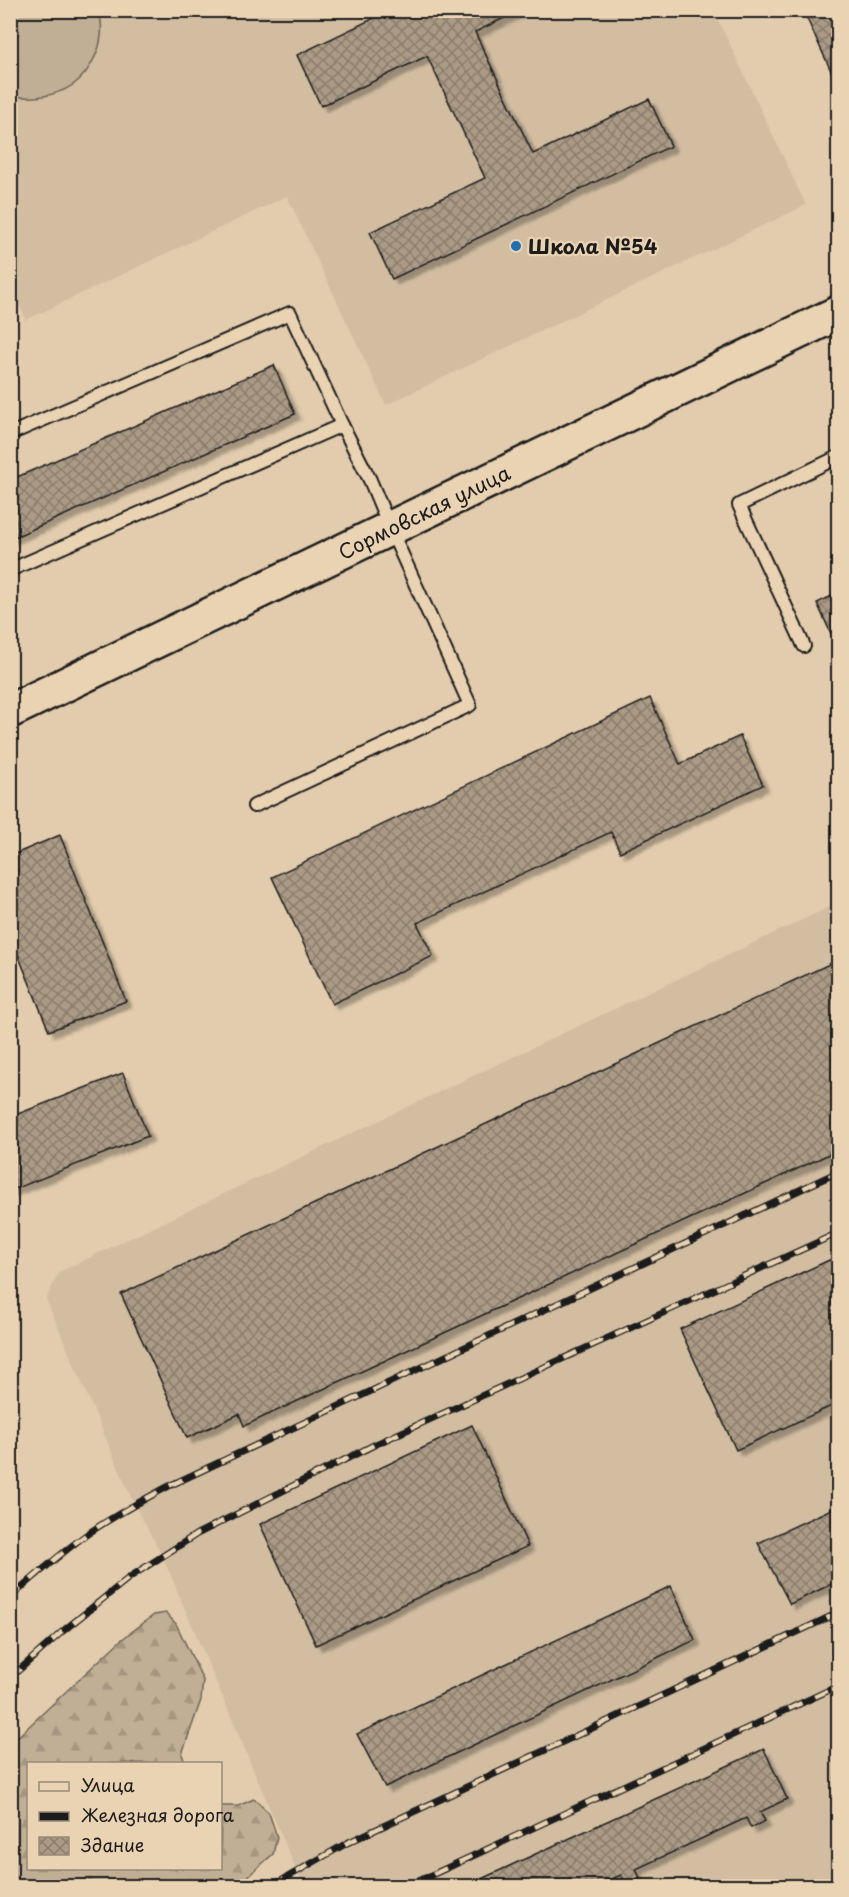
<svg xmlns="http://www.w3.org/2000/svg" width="849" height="1897" viewBox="0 0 849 1897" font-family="'Playpen Sans',sans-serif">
<defs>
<pattern id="forest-firs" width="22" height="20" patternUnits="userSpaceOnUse" patternTransform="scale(1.5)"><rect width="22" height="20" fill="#c1af95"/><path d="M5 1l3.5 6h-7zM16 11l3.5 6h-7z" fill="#a59680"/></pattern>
<pattern id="building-cross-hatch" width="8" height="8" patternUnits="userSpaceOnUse" patternTransform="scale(1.5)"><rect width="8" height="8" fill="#ab9a85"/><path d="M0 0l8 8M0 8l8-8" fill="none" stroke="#8a7d6c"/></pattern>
<filter id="shadow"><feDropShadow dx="5.5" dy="5.5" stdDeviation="1.5" flood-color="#0004"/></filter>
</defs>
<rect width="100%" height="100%" fill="#e2ccad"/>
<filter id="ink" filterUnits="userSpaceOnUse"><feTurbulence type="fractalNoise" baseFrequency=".0167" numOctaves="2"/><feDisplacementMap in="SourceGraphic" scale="12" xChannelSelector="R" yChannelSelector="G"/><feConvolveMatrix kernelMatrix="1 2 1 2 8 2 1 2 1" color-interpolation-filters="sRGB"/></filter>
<g filter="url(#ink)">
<!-- built -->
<g fill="#d2bda1">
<path d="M10 11H714L806 205 386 405 287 196 26 320 10 286Z"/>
<path d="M838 903V1886H303L162 1555 134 1504 46 1299 59 1272Z"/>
</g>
<!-- forest -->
<path fill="url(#forest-firs)" stroke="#6e6658" stroke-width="1.5" d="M166 1613 176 1624 203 1680 201 1700 182 1754 185 1763 28 1764V1868H220L221 1806H238L254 1799 269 1813 277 1837 273 1854 237 1886H11V1743L121 1640 154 1615Z"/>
<!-- pitch -->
<path fill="#c1af95" stroke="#6e6658" stroke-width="1.5" d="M10 11H98C103 22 102 35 99 47 95 58 89 70 80 79 64 95 33 101 11 95Z"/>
<!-- building -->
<g fill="url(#building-cross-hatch)" stroke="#1c1c1c" stroke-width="1.5" filter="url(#shadow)">
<path d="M391 10H521L475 32 533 154 649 99 671 146 392 279 370 232 485 178 427 56 321 106 297 55Z"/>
<path d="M803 10H838V86Z"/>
<path d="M274 365 295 414 10 539V480Z"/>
<path d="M838 593V649L817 603Z"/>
<path d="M650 698 680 764 740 736 763 785 620 852 611 832 417 923 433 956 332 1004 272 877Z"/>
<path d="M60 835 126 1001 49 1031 10 935V856Z"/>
<path d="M838 960V1150L244 1426 239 1414 187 1438 121 1294Z"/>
<path d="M123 1073 148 1136 10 1191V1117Z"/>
<path d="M838 1256V1403L736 1450 680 1329Z"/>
<path d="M472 1425 528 1546 316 1645 260 1524Z"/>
<path d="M838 1506V1581L790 1604 758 1543Z"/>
<path d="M671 1586 695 1640 385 1787 357 1734Z"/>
<path d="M764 1749 787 1799 760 1812 765 1821 751 1828 746 1818 636 1869 640 1878 626 1884 621 1875 596 1886H466Z"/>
</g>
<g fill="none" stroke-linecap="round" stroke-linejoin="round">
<!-- lane casing -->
<g stroke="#1c1c1c" stroke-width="16">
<g id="lane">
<path d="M10 434 290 313 342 425 370 480 390 528 470 705 254 806"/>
<path d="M10 570 342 425"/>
<path d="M804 646 739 505 838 457"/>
</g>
</g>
<!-- secondary casing -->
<g stroke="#1c1c1c" stroke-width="38">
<path id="secondary" d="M10 711 838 313"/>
</g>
<!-- lane -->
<use href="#lane" stroke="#ead3b3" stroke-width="12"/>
<!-- secondary -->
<use href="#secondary" stroke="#ead3b3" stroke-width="33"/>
<!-- rail casing -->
<g stroke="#1c1c1c" stroke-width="7">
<g id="rail">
<path d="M10 1598C35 1576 60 1554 86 1535 113 1516 143 1500 171 1485L838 1172"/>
<path d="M10 1678 63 1631 130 1577 197 1534 376 1444 838 1233"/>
<path d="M272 1886 347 1843 838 1613"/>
<path d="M408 1886 838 1686"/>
</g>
</g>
<!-- rail -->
<use href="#rail" stroke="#ead3b3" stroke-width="4.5" stroke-dasharray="14" stroke-linecap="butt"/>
</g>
</g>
<!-- markers -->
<circle fill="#1f6fb2" stroke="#ead3b3" stroke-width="2" cx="516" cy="246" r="6"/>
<g text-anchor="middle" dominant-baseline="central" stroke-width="4.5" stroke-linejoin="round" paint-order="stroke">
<!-- poi labels -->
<g font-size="20" font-weight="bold" fill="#1c1c1c" stroke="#ead3b3" text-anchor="start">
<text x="528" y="246">Школа №54</text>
</g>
<!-- street labels -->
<g font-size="20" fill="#1c1c1c" stroke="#ead3b3">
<text transform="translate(424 512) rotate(-26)">Сормовская улица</text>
</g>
</g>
<!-- margin -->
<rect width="849" height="1897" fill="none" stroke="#ead3b3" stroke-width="36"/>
<rect x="18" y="18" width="813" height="1861" fill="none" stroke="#1c1c1c" stroke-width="2" filter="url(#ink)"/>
<!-- legend -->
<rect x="27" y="1762" width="195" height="108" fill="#ead3b3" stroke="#988a77" stroke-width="1.5"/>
<rect x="39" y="1782" width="30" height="9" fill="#ead3b3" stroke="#988a77" stroke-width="1.5"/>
<text x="81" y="1792" font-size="18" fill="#1c1c1c">Улица</text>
<rect x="39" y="1812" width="30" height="9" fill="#1c1c1c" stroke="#988a77" stroke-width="1.5"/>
<text x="81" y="1822" font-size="18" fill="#1c1c1c">Железная дорога</text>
<rect x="39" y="1837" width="30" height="18" fill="url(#building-cross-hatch)" stroke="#988a77" stroke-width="1.5"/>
<text x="81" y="1852" font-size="18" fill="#1c1c1c">Здание</text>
</svg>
